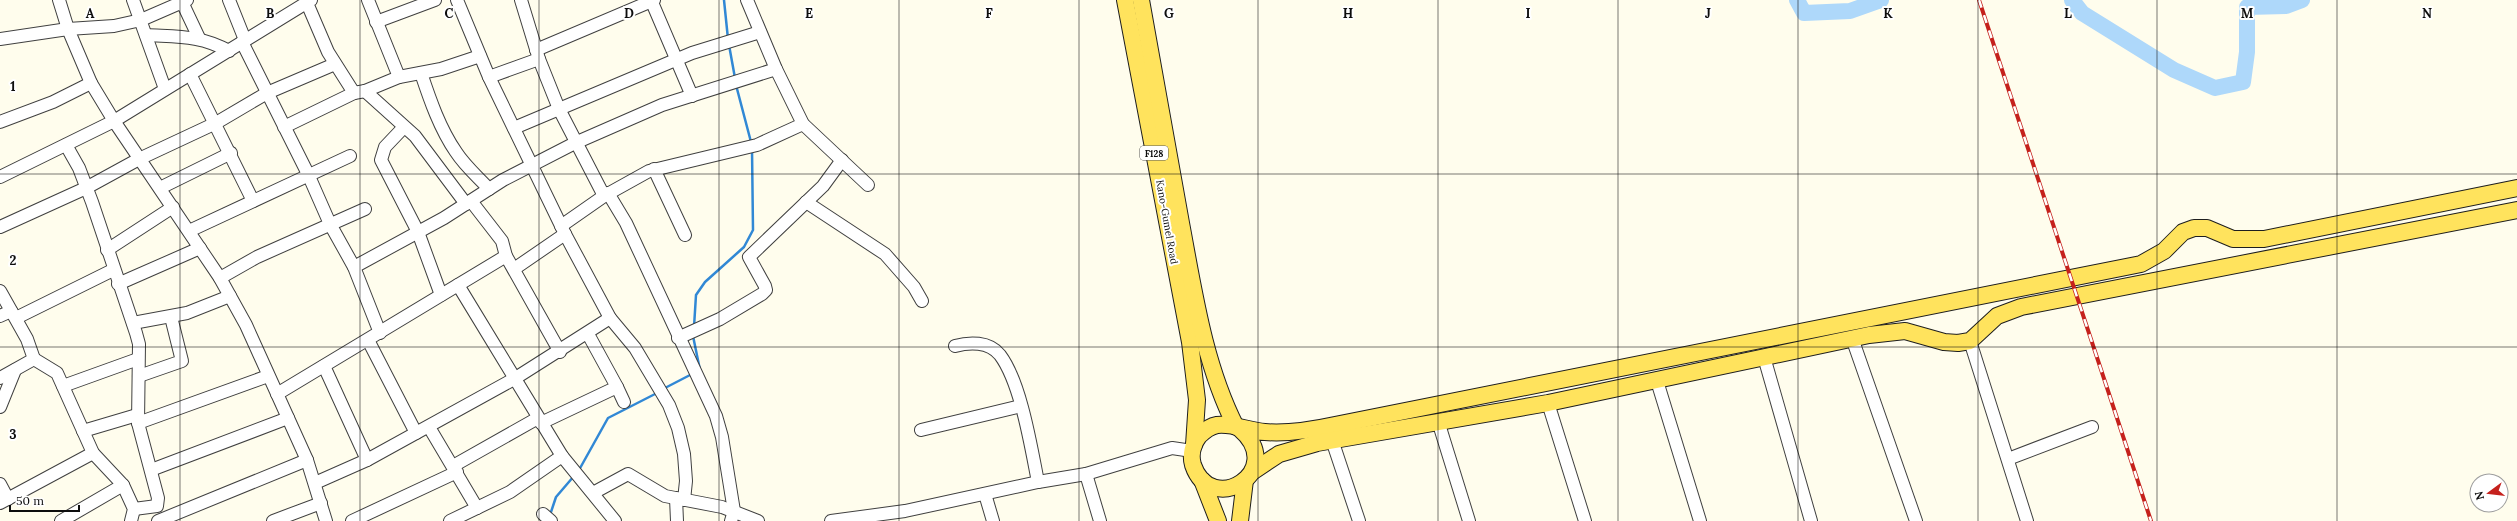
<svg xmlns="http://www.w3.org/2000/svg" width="2517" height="521" viewBox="0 0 2517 521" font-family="Lora,serif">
<rect width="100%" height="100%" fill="#fffded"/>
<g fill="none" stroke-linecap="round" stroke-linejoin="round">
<!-- stream -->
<g stroke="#3188d5" stroke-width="2.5">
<path d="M724 0 728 39"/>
<path d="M729 45 735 78"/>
<path d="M736 85 751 142"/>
<path d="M694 327 696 295 705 282 744 247 753 230 752 149"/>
<path d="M693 336 700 370"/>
<path d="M663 389 692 374"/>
<path d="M579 470 608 418 657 393"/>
<path d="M550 515 556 497 574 476"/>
</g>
<!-- river -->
<g stroke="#aed8fa" stroke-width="16">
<path d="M1797 0 1804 13 1850 11 1881 0"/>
<path d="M2072 0 2082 13 2174 70 2215 88 2243 82 2247 52V7L2286 6 2302 0"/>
</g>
<!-- minor casing -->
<g stroke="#404040" stroke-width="14">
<g id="minor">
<path d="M59 0 68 29 91 83 114 121 220 278 246 325 307 460 326 521"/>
<path d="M133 0 165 89"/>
<path d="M229 0 245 40"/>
<path d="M368 0 399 77"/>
<path d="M457 0 489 77 565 234 610 318 635 348 669 405 678 428 684 454 686 481 684 500"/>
<path d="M521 0 539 59 559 109 604 196"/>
<path d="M651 0 692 96"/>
<path d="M747 0 776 69 803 124 868 185"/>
<path d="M182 2 199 38"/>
<path d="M307 3 328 52 354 93"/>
<path d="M376 22 435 0"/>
<path d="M146 35C178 37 200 35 229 51"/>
<path d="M0 39 68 29 114 26 141 20 187 0"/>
<path d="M242 42 308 174 330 224 354 267 380 333"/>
<path d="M536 50 654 0"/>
<path d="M421 73C430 100 440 129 456 152 465 166 478 177 489 189"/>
<path d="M190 74 253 201"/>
<path d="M489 77 539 59"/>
<path d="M365 91 415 136 466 204"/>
<path d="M0 122 53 102 91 83"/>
<path d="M284 127 354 93 365 91 399 77 441 69 480 56"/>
<path d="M404 127 385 147 381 160 418 232 441 295"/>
<path d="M514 128 692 53 760 32"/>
<path d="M66 145 79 168 92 202 136 333 139 344 138 423 158 498 157 506 134 509"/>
<path d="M654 169 685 235"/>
<path d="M0 177 114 121 311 0"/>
<path d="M160 188 231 153"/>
<path d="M608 193 626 223 716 416 722 437 734 511 731 521"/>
<path d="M471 201 502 241 506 256 560 352"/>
<path d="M806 202 885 254 914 287 922 301"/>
<path d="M561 226 604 196 649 171 757 145 803 124"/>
<path d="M0 227 86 188 139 159 216 123 267 93 335 64"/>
<path d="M189 231 350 156"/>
<path d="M107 250 173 207"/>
<path d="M354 267 444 218 503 180 575 143 662 105 776 69"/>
<path d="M514 269 565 234"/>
<path d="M220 278 257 257 365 209"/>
<path d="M118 284 200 248"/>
<path d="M458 285 562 456 615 521"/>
<path d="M0 291 27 339 34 359 0 378"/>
<path d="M0 316 11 311"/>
<path d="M16 318 113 270"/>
<path d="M133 323 187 313 230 296"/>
<path d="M678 338 720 319 762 294 766 290 765 286 749 257 823 186 842 160"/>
<path d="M1852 338 1916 521"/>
<path d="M368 340 416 433"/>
<path d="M1970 341 2027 521"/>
<path d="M955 346C969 342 989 341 1000 355 1021 383 1031 447 1038 482"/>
<path d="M1764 357 1811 521"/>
<path d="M34 359 57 373 93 453 123 485 134 509 131 521"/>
<path d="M324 366 367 460"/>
<path d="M139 376 182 361 171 317"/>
<path d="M1657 381 1700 521"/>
<path d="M63 386 138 359"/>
<path d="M617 387 624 402"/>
<path d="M277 394 506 256"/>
<path d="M1548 403 1585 521"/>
<path d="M0 407 15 370"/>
<path d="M1438 421 1469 521"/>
<path d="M138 423 268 376"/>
<path d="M541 423 617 387 588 334"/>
<path d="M429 427 477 508"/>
<path d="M921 430 1021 406"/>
<path d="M83 431 137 415"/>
<path d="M1332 440 1359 521"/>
<path d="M2008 459 2092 427"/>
<path d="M453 466 538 418"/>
<path d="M151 470 288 418"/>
<path d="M1086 474 1100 521"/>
<path d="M315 483 367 460 514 379 610 318"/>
<path d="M0 484 8 499"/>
<path d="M593 493 628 474 665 496 722 507 758 521"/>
<path d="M985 494 993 521"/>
<path d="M676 498 677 521"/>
<path d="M0 503 93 453"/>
<path d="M543 514 551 521"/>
<path d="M61 521 123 485"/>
<path d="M158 521 307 460"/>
<path d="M273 521 321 503"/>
<path d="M352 521 457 472"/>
<path d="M450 521 510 492 562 456"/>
<path d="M831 521 905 511 1038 482 1086 474 1172 448 1192 451"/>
</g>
</g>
<!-- major casing -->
<g stroke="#1e1e1e" stroke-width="18">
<g id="major">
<path d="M1125 0 1190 342 1197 400 1194 445"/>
<path d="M1141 0C1154 74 1168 149 1181 223 1194 292 1204 364 1236 427"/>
<path d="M1240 429C1288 471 1211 518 1193 465 1190 455 1193 444 1199 436 1204 431 1211 426 1217 425 1233 423 1249 431 1265 432 1289 434 1312 430 1335 425L2141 264 2164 251 2183 232 2194 228H2207L2233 239H2264L2517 188"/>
<path d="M1252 472 1279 454 1317 443 1548 403 1869 335 1905 331 1944 342 1958 343 1970 341 1997 316 2021 307 2517 210"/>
<path d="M1202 480 1218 521"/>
<path d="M1240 521 1245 480"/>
</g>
</g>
<!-- minor -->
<use href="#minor" stroke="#fff" stroke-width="12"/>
<!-- major -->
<use href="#major" stroke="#ffe35d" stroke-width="16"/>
<!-- rail casing -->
<g stroke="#c5211c" stroke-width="4">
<path id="rail" d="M1979 0 2151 521"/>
</g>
<!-- rail -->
<use href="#rail" stroke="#fff" stroke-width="2.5" stroke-dasharray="8" stroke-linecap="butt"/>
</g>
<!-- grid -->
<path fill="none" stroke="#0d0d0d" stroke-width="1" stroke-opacity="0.55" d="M180 0V521M360 0V521M539 0V521M719 0V521M899 0V521M1079 0V521M1258 0V521M1438 0V521M1618 0V521M1798 0V521M1978 0V521M2157 0V521M2337 0V521M0 174H2517M0 347H2517"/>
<g text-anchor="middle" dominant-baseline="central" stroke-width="4" stroke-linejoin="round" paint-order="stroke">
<!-- shield labels -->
<rect fill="#fff" stroke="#565656" stroke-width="1" x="1140" y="146" width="28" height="14" rx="3"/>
<g font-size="9" font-weight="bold" fill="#0d0d0d">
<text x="1154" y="153">F128</text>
</g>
<!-- street labels -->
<g font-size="10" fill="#0d0d0d" stroke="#fff">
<text transform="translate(1167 222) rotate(80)">Kano-Gumel Road</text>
</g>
</g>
<g font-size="13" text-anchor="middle" font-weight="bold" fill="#0d0d0d" stroke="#fff" stroke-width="4" stroke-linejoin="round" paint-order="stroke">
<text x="90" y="18">A</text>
<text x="270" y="18">B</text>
<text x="449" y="18">C</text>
<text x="629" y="18">D</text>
<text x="809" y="18">E</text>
<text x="989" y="18">F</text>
<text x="1169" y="18">G</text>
<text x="1348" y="18">H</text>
<text x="1528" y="18">I</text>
<text x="1708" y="18">J</text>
<text x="1888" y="18">K</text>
<text x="2068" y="18">L</text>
<text x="2247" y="18">M</text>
<text x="2427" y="18">N</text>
<text x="13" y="91">1</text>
<text x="13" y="265">2</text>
<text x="13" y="439">3</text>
</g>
<!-- north arrow -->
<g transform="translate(2489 493) rotate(255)"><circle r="19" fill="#ffffff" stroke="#9e9e9e"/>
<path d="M0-3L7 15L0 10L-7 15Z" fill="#c5211c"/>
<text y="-6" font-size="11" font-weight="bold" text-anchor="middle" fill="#0d0d0d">N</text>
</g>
<!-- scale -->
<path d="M10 505v6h69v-6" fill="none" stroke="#0d0d0d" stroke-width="2"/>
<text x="16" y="505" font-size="12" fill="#0d0d0d" stroke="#ffffff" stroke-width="3" paint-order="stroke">50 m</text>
</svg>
